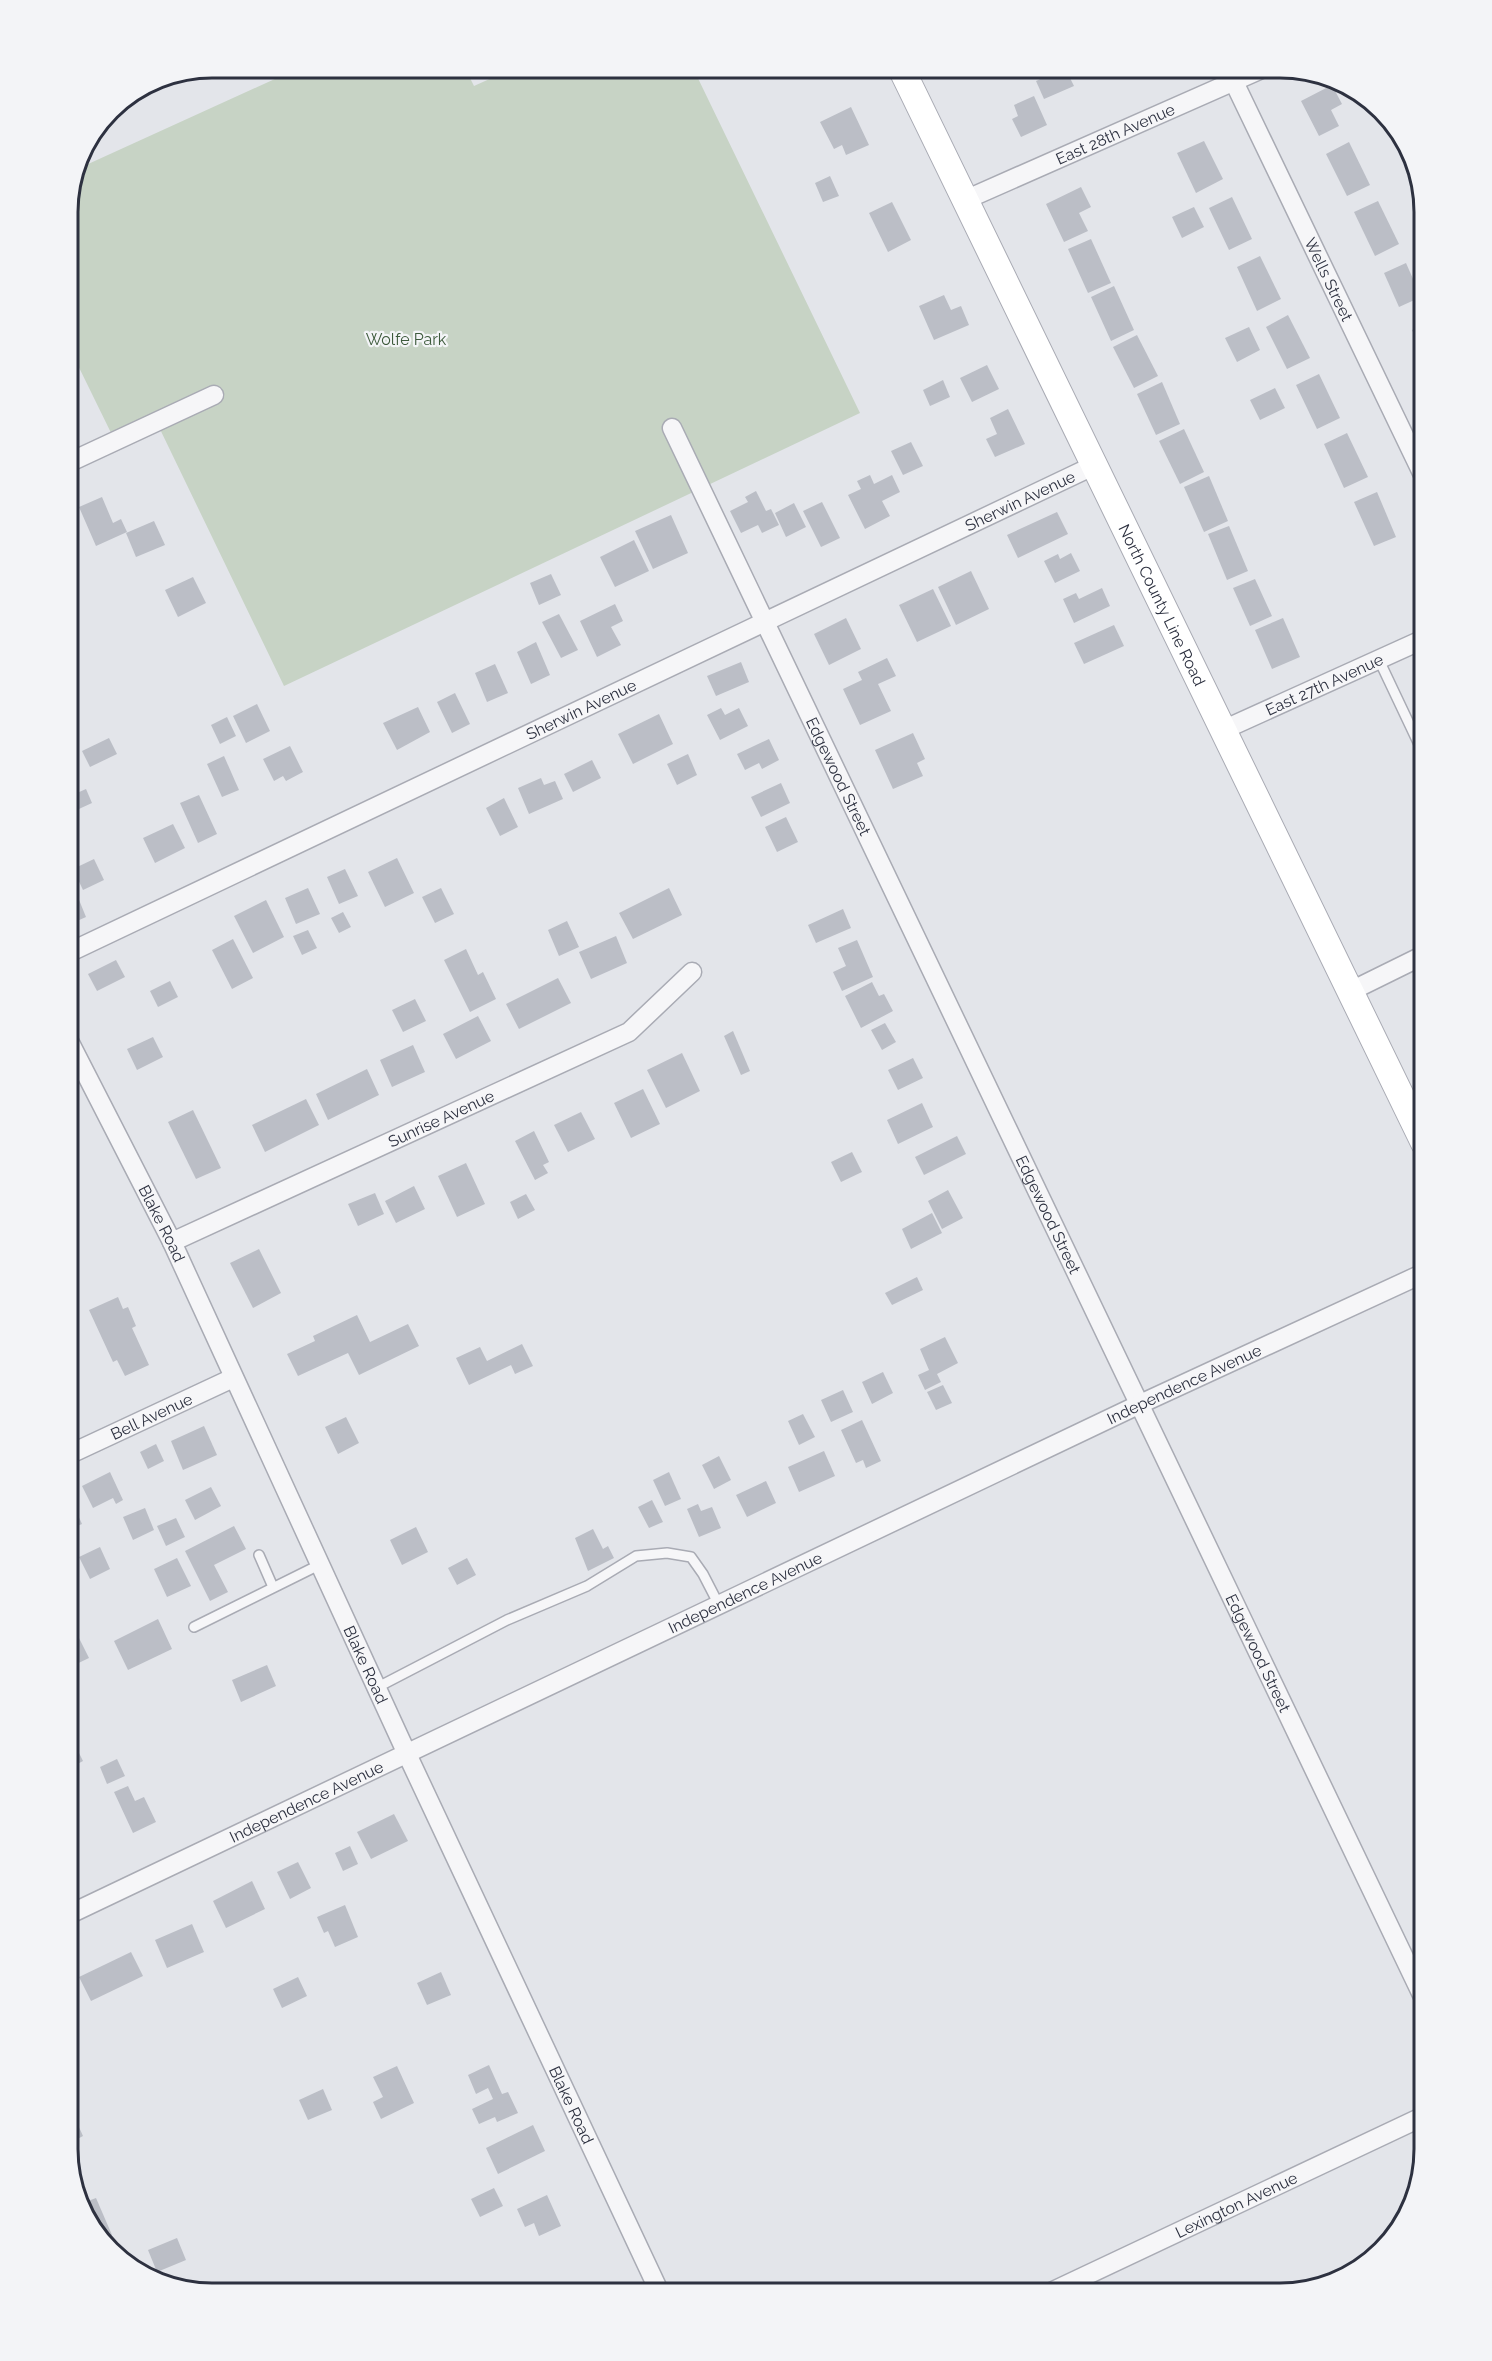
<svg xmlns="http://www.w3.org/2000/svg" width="1492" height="2361" viewBox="0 0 1492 2361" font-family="Raleway,sans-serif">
<rect width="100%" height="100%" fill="#e3e5ea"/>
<!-- green -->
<path fill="#c7d3c5" d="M299 68H465L474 86 514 68H693L860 413 284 686 157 423 115 441 68 345V203L75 170Z"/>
<!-- building -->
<g fill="#bbbec6">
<path d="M1065 68 1074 86 1044 99 1036 81Z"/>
<path d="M1332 85 1342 104 1331 110 1339 126 1319 136 1301 101Z"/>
<path d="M1034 96 1047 125 1021 137 1012 119 1018 116 1014 105Z"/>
<path d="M851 107 869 145 846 155 842 145 834 149 820 122Z"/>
<path d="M1204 141 1223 179 1196 193 1177 153Z"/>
<path d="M1349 142 1370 185 1347 196 1326 154Z"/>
<path d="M830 176 839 196 823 202 815 183Z"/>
<path d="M1081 187 1091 207 1079 213 1088 231 1064 242 1046 204Z"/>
<path d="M1232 197 1252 239 1229 250 1209 208Z"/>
<path d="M1378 201 1399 244 1375 256 1354 212Z"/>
<path d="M892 202 911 240 888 252 869 213Z"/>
<path d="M1194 207 1204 227 1182 238 1172 217Z"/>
<path d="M1091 239 1111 283 1088 293 1068 249Z"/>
<path d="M1260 256 1281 299 1257 311 1237 267Z"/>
<path d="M1406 263 1421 297 1399 307 1384 273Z"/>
<path d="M1114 286 1134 330 1111 341 1091 297Z"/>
<path d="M944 295 951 310 961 306 969 325 934 340 919 306Z"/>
<path d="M1288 315 1310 358 1287 369 1266 327Z"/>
<path d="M1424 324V356L1412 330Z"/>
<path d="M1249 327 1260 350 1237 362 1225 338Z"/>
<path d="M1137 335 1158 376 1134 388 1113 347Z"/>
<path d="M987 365 999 389 972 402 960 378Z"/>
<path d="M1319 374 1340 418 1317 429 1296 385Z"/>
<path d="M943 380 950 397 930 406 923 390Z"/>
<path d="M1162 382 1180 424 1156 435 1137 394Z"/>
<path d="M1275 388 1285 408 1260 420 1250 400Z"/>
<path d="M1008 409 1025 444 995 457 986 439 997 434 990 418Z"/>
<path d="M1184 429 1204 472 1180 484 1159 441Z"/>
<path d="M1347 433 1368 477 1344 488 1324 444Z"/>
<path d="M911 442 923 466 903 475 891 451Z"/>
<path d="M870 475 874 484 892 475 900 492 882 501 890 516 865 529 848 495 861 489 857 481Z"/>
<path d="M1209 476 1228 521 1204 532 1184 487Z"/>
<path d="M756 491 766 511 771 509 779 525 762 533 758 525 741 533 730 511 748 502 745 497Z"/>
<path d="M1377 492 1396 537 1374 546 1354 502Z"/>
<path d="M102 497 113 523 121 519 127 532 96 546 79 507Z"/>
<path d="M822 502 840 538 821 547 803 511Z"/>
<path d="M794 503 806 527 786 537 775 513Z"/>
<path d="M1057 512 1068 534 1018 558 1007 535Z"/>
<path d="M671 515 688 553 653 569 635 531Z"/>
<path d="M154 521 165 545 136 557 126 533Z"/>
<path d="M1229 526 1248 571 1227 580 1208 534Z"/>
<path d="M634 540 649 571 615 587 600 557Z"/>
<path d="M1071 553 1080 571 1055 583 1044 561 1058 554 1060 559Z"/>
<path d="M971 571 989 609 956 625 938 587Z"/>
<path d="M551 574 561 595 539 605 530 583Z"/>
<path d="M193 577 206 603 178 617 165 590Z"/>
<path d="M1255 579 1272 616 1250 626 1233 588Z"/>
<path d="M1102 588 1110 606 1074 623 1063 599 1076 593 1079 599Z"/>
<path d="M933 589 951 626 917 642 899 605Z"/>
<path d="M615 604 623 621 611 627 621 645 597 657 580 621Z"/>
<path d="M559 614 578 650 561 658 542 622Z"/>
<path d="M846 618 861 649 829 665 814 634Z"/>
<path d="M1283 618 1300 657 1272 669 1255 630Z"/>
<path d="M1114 625 1124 646 1084 664 1074 643Z"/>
<path d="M536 642 550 675 531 684 517 652Z"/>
<path d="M887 658 896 676 878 684 891 711 860 725 843 689 862 680 858 672Z"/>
<path d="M741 662 749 682 716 696 707 676Z"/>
<path d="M495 664 508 693 487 702 475 673Z"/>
<path d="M455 693 470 724 452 733 437 702Z"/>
<path d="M257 704 270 731 246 743 233 716Z"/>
<path d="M418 707 430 732 397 750 383 723Z"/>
<path d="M721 708 725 715 739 708 748 726 720 740 707 715Z"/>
<path d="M659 714 673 744 633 764 618 734Z"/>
<path d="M227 717 236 736 220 744 211 725Z"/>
<path d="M913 733 925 759 917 763 923 776 893 789 875 750Z"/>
<path d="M109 738 117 754 90 767 82 751Z"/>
<path d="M769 739 779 760 762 769 759 763 745 770 737 754Z"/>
<path d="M290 746 303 772 286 781 283 776 274 781 263 759Z"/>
<path d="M688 754 697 775 677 785 667 764Z"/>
<path d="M224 756 239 790 222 797 207 764Z"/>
<path d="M592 760 601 778 573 792 564 774Z"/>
<path d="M541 778 544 785 555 781 563 799 529 814 518 788Z"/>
<path d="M781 783 790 803 761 817 751 797Z"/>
<path d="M86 789 92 803 68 814V797Z"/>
<path d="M199 795 217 834 198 843 180 803Z"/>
<path d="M504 798 518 827 500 836 486 808Z"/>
<path d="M786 817 798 842 777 852 765 827Z"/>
<path d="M173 824 185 848 155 863 143 838Z"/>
<path d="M397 858 414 893 385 907 368 872Z"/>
<path d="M94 859 104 880 83 890 73 869Z"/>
<path d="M345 869 358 896 339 904 327 877Z"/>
<path d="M308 888 320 914 296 924 285 898Z"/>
<path d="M441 888 454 914 435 923 422 897Z"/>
<path d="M669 888 682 915 633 939 619 913Z"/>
<path d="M75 890 86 917 68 925V893Z"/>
<path d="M266 900 284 937 253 953 234 916Z"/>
<path d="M843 909 851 928 816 943 808 925Z"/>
<path d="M343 912 351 927 339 933 331 918Z"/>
<path d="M567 921 579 947 559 956 548 930Z"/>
<path d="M308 930 317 948 302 955 293 936Z"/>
<path d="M616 936 627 963 591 979 579 952Z"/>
<path d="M233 939 253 978 232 989 212 950Z"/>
<path d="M857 940 873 977 842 991 833 972 846 966 838 948Z"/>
<path d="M466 949 478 975 483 972 496 999 470 1012 444 960Z"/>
<path d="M116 960 125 977 97 991 88 974Z"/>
<path d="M558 978 571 1003 519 1029 506 1004Z"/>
<path d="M170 981 178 997 158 1007 150 991Z"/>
<path d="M872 982 879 996 884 994 893 1011 861 1028 845 996Z"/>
<path d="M415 999 426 1021 403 1032 392 1010Z"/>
<path d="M478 1016 491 1041 456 1059 443 1034Z"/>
<path d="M885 1023 896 1042 882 1050 871 1030Z"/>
<path d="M733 1031 750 1071 741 1075 724 1036Z"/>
<path d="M153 1037 163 1057 137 1070 127 1049Z"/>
<path d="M413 1045 425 1072 392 1087 380 1060Z"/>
<path d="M682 1053 700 1091 666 1108 647 1070Z"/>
<path d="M913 1058 923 1078 898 1090 888 1070Z"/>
<path d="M367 1069 379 1095 328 1120 316 1094Z"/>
<path d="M643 1089 660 1124 631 1138 614 1103Z"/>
<path d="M306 1099 319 1125 265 1152 252 1125Z"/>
<path d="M922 1103 933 1127 898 1144 887 1120Z"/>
<path d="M193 1110 221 1168 196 1179 168 1122Z"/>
<path d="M581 1112 595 1139 568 1152 554 1125Z"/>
<path d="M534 1131 549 1162 543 1165 548 1173 535 1180 515 1141Z"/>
<path d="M957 1136 966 1154 924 1175 915 1157Z"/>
<path d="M852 1152 862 1172 841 1182 831 1162Z"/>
<path d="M466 1163 485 1204 457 1217 438 1176Z"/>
<path d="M414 1186 425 1209 396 1223 385 1201Z"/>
<path d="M948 1190 963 1218 942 1229 928 1201Z"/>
<path d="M375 1193 384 1214 358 1226 348 1204Z"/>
<path d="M526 1194 535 1210 518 1219 510 1202Z"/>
<path d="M932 1213 942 1233 911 1249 902 1229Z"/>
<path d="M259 1249 281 1293 253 1308 230 1263Z"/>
<path d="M917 1277 923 1290 892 1305 885 1293Z"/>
<path d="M118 1297 123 1309 128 1307 136 1326 132 1328 149 1365 125 1376 117 1360 113 1362 89 1310Z"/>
<path d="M357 1315 370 1342 408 1324 419 1346 359 1375 348 1353 298 1376 287 1354 315 1341 313 1336Z"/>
<path d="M945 1337 958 1363 937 1374 941 1382 925 1390 918 1375 929 1370 920 1349Z"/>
<path d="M522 1344 533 1366 515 1374 511 1365 469 1385 456 1358 480 1347 487 1361Z"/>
<path d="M883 1372 893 1393 872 1404 862 1382Z"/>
<path d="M943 1385 952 1403 936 1410 927 1392Z"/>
<path d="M843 1390 853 1412 831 1422 821 1400Z"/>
<path d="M803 1414 815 1437 799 1445 788 1421Z"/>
<path d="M346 1417 359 1443 338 1454 325 1427Z"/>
<path d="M862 1420 881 1461 866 1468 863 1460 856 1463 841 1430Z"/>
<path d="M204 1426 217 1455 183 1470 171 1441Z"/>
<path d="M156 1444 164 1461 148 1469 140 1452Z"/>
<path d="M824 1451 835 1476 799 1492 788 1467Z"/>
<path d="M719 1456 731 1480 714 1489 702 1465Z"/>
<path d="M110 1472 123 1500 116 1504 113 1498 93 1508 82 1486Z"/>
<path d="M669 1472 681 1499 665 1506 653 1480Z"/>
<path d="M766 1481 776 1503 747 1517 736 1495Z"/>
<path d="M211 1487 221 1506 195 1520 185 1500Z"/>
<path d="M68 1493 82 1524 68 1530Z"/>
<path d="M652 1500 663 1522 649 1528 638 1507Z"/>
<path d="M698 1504 701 1511 712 1507 721 1528 699 1537 687 1509Z"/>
<path d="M145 1508 154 1530 133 1540 123 1517Z"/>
<path d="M176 1518 185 1537 166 1546 157 1526Z"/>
<path d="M234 1526 246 1549 214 1565 228 1592 210 1601 185 1551Z"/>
<path d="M416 1527 428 1552 402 1565 390 1540Z"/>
<path d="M593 1529 603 1549 608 1546 614 1558 588 1571 575 1538Z"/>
<path d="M100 1547 110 1569 90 1579 79 1557Z"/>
<path d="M177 1558 191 1586 167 1597 154 1569Z"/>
<path d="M467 1558 476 1575 457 1585 448 1568Z"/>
<path d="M158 1619 172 1649 128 1670 114 1641Z"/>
<path d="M73 1626 89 1658 68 1668V1628Z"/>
<path d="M267 1665 276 1686 241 1702 232 1680Z"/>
<path d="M71 1737 83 1761 68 1769V1739Z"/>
<path d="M117 1759 125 1776 107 1784 100 1767Z"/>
<path d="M128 1786 135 1801 144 1797 156 1822 133 1833 114 1792Z"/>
<path d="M394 1814 408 1841 371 1859 357 1832Z"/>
<path d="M350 1846 358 1864 343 1871 335 1853Z"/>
<path d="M298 1862 311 1888 290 1899 277 1872Z"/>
<path d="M252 1881 265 1909 226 1928 213 1901Z"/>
<path d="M345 1905 358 1937 335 1947 328 1931 324 1933 317 1917Z"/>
<path d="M192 1924 204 1952 167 1968 155 1940Z"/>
<path d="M131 1952 143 1976 91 2001 79 1977Z"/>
<path d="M441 1972 451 1995 427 2005 417 1983Z"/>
<path d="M298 1977 307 1996 282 2008 273 1989Z"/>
<path d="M489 2065 502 2094 508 2092 518 2113 497 2122 495 2117 479 2124 472 2109 493 2099 488 2088 476 2094 468 2075Z"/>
<path d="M397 2066 414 2103 381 2119 373 2102 383 2097 373 2077Z"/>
<path d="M323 2089 332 2110 308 2120 299 2100Z"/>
<path d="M68 2103 83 2136 68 2144Z"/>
<path d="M533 2125 545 2151 498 2174 486 2148Z"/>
<path d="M494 2188 503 2206 480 2217 471 2199Z"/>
<path d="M547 2195 561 2226 539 2236 534 2223 525 2227 517 2209Z"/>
<path d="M96 2198 112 2235 104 2238 83 2213 80 2204Z"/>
<path d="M177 2238 186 2260 157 2272 148 2250Z"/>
</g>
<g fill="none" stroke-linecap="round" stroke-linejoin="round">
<!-- service casing -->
<g stroke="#a9abb4" stroke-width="12">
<g id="service">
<path d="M1379 660 1424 755"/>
<path d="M259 1555 273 1587"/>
<path d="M194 1627 319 1565"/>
<path d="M376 1688 507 1620 587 1586 636 1556 667 1553 691 1557 703 1574 719 1605"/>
</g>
</g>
<!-- minor casing -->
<g stroke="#a9abb4" stroke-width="21">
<g id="minor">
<path id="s1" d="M1234 82 1424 477"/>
<path id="s2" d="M965 200 1264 68"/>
<path id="s3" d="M672 428 1424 1999"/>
<path d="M68 463 214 395"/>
<path id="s4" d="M1223 730 1424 639"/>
<path id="s5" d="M68 953 1095 465"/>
<path d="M1351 991 1424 955"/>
<path id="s6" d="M68 1039 172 1242 407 1754 660 2293"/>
<path id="s7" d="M172 1242 629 1032 692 972"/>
<path id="s8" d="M68 1455 233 1378"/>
<path id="s9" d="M68 1915 1138 1405 1424 1273"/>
<path id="s10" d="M1049 2293 1424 2116"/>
</g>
</g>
<!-- secondary casing -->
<g stroke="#a9abb4" stroke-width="28">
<g id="secondary">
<path id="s11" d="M901 68 1424 1143"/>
</g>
</g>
<!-- service -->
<use href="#service" stroke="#f6f6f8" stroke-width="9"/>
<!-- minor -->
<use href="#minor" stroke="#f6f6f8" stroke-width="18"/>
<!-- secondary -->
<use href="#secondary" stroke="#fff" stroke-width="26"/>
</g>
<g text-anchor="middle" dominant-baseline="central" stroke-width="4.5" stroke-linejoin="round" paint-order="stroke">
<!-- street labels -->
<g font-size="16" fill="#2d3140" stroke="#f3f4f7">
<text stroke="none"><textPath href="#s2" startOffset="164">East 28th Avenue</textPath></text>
<text stroke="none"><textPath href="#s1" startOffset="219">Wells Street</textPath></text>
<text stroke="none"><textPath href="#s5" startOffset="1054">Sherwin Avenue</textPath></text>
<text stroke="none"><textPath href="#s11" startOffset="597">North County Line Road</textPath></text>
<text stroke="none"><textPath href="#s4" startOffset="111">East 27th Avenue</textPath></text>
<text stroke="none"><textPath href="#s5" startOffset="568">Sherwin Avenue</textPath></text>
<text stroke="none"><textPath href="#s3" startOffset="386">Edgewood Street</textPath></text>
<text stroke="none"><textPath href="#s7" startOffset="296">Sunrise Avenue</textPath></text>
<text stroke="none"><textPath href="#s3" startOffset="872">Edgewood Street</textPath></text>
<text stroke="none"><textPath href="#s6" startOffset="207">Blake Road</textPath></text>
<text stroke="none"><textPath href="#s9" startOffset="1236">Independence Avenue</textPath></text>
<text stroke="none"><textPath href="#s8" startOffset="92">Bell Avenue</textPath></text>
<text stroke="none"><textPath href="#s9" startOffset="750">Independence Avenue</textPath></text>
<text stroke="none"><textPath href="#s3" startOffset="1358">Edgewood Street</textPath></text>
<text stroke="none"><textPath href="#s6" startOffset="693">Blake Road</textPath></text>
<text stroke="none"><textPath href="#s9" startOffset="264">Independence Avenue</textPath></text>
<text stroke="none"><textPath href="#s6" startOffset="1179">Blake Road</textPath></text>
<text stroke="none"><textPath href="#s10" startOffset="207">Lexington Avenue</textPath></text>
</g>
<!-- park labels -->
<g font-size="16" fill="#3d5a3c" stroke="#f3f4f7">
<text x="406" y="339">Wolfe Park</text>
</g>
</g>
<!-- crop -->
<path d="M0 0H1492V2361H0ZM212 78H1280A134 134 0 0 1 1414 212V2149A134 134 0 0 1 1280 2283H212A134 134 0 0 1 78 2149V212A134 134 0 0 1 212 78Z" fill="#f3f4f7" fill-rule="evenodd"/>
<path fill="none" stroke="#2d3140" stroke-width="3" d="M212 78H1280A134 134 0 0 1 1414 212V2149A134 134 0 0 1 1280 2283H212A134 134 0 0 1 78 2149V212A134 134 0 0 1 212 78Z"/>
</svg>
